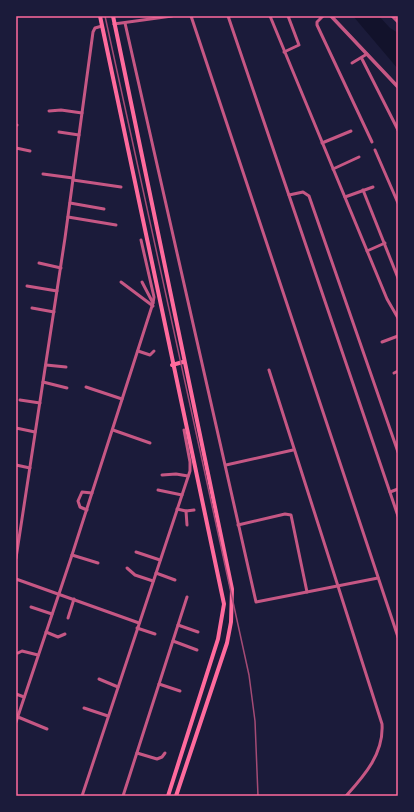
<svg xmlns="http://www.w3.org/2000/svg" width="414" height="812" viewBox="0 0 414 812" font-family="Rubik,sans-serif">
<rect width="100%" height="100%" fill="#1b1b3a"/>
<!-- water -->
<path fill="#12122b" d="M353 16H379L390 28 398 33V69Z"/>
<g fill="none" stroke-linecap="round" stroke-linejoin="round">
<!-- minor -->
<g stroke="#c65784" stroke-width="3">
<path d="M191 16 398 637"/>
<path d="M228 16 398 516"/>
<path d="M270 16 387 299 398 318"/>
<path d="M323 16 317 22V25L372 142"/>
<path d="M392 16 398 22"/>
<path d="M125 23 256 602 378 578"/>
<path d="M114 24 172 16"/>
<path d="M284 52 299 45 288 16"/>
<path d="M362 59 398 130"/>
<path d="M352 63 367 54"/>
<path d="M49 111 61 110 82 113"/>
<path d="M16 125H17"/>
<path d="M59 132 79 135"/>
<path d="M322 143 351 131"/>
<path d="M16 148 30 151"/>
<path d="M375 150 398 203"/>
<path d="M333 169 359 157"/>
<path d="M43 174 73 178"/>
<path d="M73 180 121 187"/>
<path d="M363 190 398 278"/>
<path d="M289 195 303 192 309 196 398 452"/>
<path d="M345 197 373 187"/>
<path d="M70 203 104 209"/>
<path d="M68 217 116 225"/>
<path d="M367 251 385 243"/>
<path d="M39 263 61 268"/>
<path d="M121 282 153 306"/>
<path d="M142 282 153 303"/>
<path d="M27 286 57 291"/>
<path d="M32 308 54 312"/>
<path d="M382 342 398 336"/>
<path d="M138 351 150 355 154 351"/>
<path d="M46 365 66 367"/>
<path d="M269 370 382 724C384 753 365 775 346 796"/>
<path d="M394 373 398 371"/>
<path d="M43 382 67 388"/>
<path d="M86 387 122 399"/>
<path d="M20 400 40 403"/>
<path d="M16 428 35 432"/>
<path d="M113 430 150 443"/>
<path d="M16 465 30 468"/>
<path d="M226 465 293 450"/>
<path d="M162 475 176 474 188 476"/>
<path d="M158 490 182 495"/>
<path d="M390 492 398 489"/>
<path d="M177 509 186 511 194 510"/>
<path d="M87 510 80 507 78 501 82 492 92 493"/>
<path d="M186 511 187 525"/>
<path d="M238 525 285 514 291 515 307 592"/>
<path d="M136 552 160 560"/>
<path d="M72 555 98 563"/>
<path d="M16 558 65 238 93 32 95 28 102 26"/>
<path d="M127 568 135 575 153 581"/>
<path d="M156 573 175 580"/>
<path d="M16 579 139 623"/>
<path d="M31 607 52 614"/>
<path d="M68 618 74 599"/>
<path d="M178 625 198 632"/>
<path d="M137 628 155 634"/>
<path d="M46 632 58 637 65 634"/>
<path d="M173 641 197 650"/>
<path d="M18 653 22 651 38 655"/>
<path d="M99 679 118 687"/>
<path d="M159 684 180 691"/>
<path d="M16 694 24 697"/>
<path d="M84 708 108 716"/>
<path d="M18 717 47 729"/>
<path d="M16 722 72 555 153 303 154 297 141 240"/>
<path d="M137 753 157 759 162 757 165 753"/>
<path d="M82 796 190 471V462L184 430"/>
<path d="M123 796 187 597"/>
</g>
<!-- tertiary -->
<path stroke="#c65784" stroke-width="3.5" d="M331 16 398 87"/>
<!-- secondary -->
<g stroke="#ff6b9d" stroke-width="4">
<path d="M100 16 224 604 218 639 168 796"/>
<path d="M113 16 232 589 231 622 227 643 176 796"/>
<path d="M172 365 183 362"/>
</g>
<!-- rail -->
<path stroke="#a44b75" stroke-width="1.5" d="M105 16 249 675 255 721 258 796"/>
</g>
<!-- border -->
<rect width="414" height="812" fill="none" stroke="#1b1b3a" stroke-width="34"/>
<rect x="17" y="17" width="380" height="778" fill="none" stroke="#ff6b9d" stroke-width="1.5"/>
</svg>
